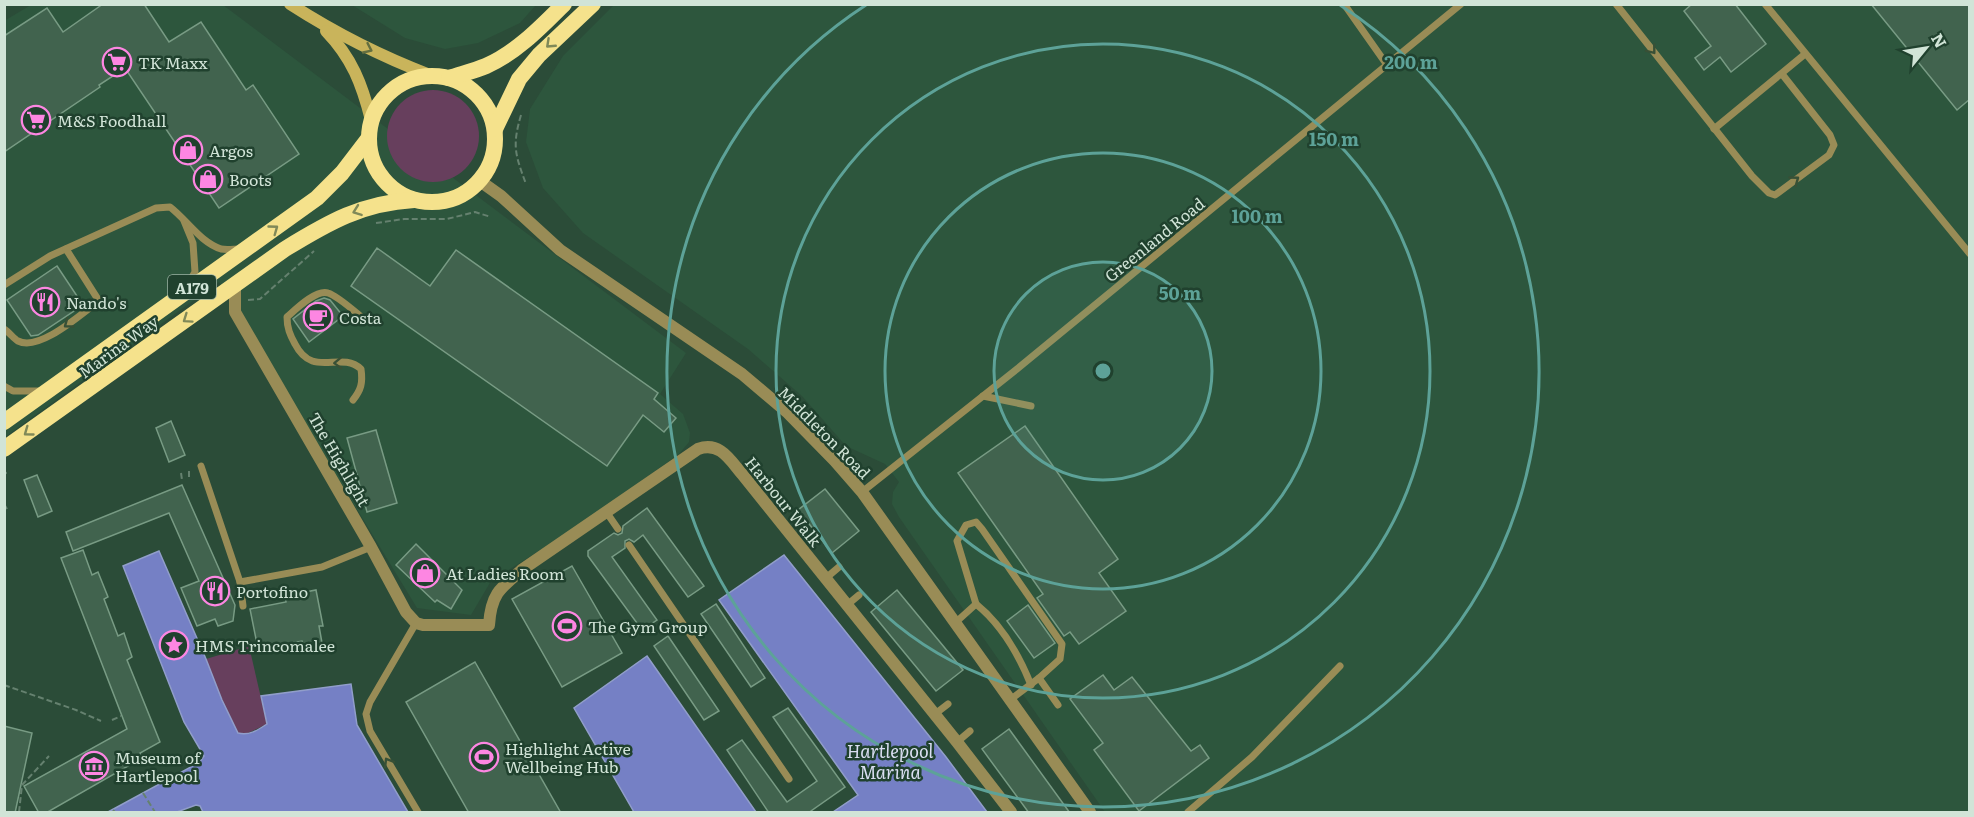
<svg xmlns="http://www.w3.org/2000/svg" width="1974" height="817" viewBox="0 0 1974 817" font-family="Literata,serif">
<rect width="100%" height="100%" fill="#2b4c38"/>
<!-- built -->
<g fill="#2d563d">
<path d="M31 5H223L686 353 660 394 683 414 690 433 689 442 679 454 574 529 491 581 471 615 417 608 219 282 5 437 4 21Z"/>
<path d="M352 5H536L520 23 478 43 445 49 405 38Z"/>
<path d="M614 5H1969V812H1105L899 517 892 504 893 492 899 482 885 464 846 446 802 396 748 349 583 233 543 188 526 142 530 109 563 56Z"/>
</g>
<!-- green -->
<g fill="#673f5d">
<circle cx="433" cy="136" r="46"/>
<path d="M249 646 267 724 244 735 238 733 222 700 206 659Z"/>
</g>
<!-- water -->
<g fill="#7580c5" stroke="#919eca" stroke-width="1.5">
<path d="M159 551 206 659 222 700 238 733C249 736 258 730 267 724L261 696 351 684 357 725 408 812H203L200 806 196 805 177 812H108L200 762 204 756 184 722 123 566Z"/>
<path d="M784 555 946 757 987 812H833L858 795 719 600Z"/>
<path d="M647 656 756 812H634L574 708Z"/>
</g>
<!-- building -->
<g fill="#41634e" stroke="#789b84" stroke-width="1.5">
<path d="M103 4H144L169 42 201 22 246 90 253 85 299 154 219 208 125 68 99 85 100 87 4 152V36L47 8 63 32Z"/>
<path d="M1692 4H1735L1766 44 1731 72 1720 57 1704 70 1695 58 1711 46 1684 11Z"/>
<path d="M1871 4H1970V99L1957 110Z"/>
<path d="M377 248 430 286 456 250 658 393 654 399 676 418 664 432 643 415 607 466 351 286Z"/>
<path d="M57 266 83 305 38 335 31 336 7 300Z"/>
<path d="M324 298 330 300 343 316 309 342 293 319 316 301Z"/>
<path d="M171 421 185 455 169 462 156 428Z"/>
<path d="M1025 426 1118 559 1099 573 1126 611 1079 644 1070 632 1064 636 1037 598 1043 594 958 473Z"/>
<path d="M376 430 397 503 367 512 347 438Z"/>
<path d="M37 475 52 511 38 517 24 480Z"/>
<path d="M182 485 235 605 233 621 218 626 215 619 197 626 181 588 199 581 169 513 73 551 66 532Z"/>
<path d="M825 489 859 531 832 553 798 510Z"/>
<path d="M647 508 704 586 688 597 643 535 634 542 629 539 625 541V548L612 557 657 620 642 630 588 556V551L614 533 618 535 622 533 623 526Z"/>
<path d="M416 544 462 590 451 609 437 600 435 602 396 565Z"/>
<path d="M83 550 92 575 98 572 108 597 104 599 118 636 124 633 132 657 127 660 160 742 140 753 142 758 46 813H39L24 786 127 729 61 558Z"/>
<path d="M572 566 622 653 562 687 512 599Z"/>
<path d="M316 590 323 626H319L322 643 303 646 302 641 258 649 250 609 286 602 285 596Z"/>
<path d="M897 590 963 670 936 691 871 612Z"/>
<path d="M716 604 765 678 751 687 701 614Z"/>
<path d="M1028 605 1055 643 1034 658 1007 621Z"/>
<path d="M668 636 719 711 704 720 654 646Z"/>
<path d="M475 662 561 813H469L406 702Z"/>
<path d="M1103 675 1114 690 1132 677 1191 751 1200 745 1209 758 1139 811 1094 750 1103 743 1070 699Z"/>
<path d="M788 708 845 787 808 813H769L727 750 742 740 787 802 817 781 773 717Z"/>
<path d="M4 726 32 733 15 813H4Z"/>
<path d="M1009 729 1070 813H1029L982 749Z"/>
</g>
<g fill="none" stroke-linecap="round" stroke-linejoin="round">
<!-- path -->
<g stroke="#65816f" stroke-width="2" stroke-dasharray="6 3" stroke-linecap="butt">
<path d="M521 115C512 146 515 154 526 184"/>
<path d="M376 223 404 219H447L475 212 491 217"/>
<path d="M248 300 260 299 314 251"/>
<path d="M4 471 6 473 4 474"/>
<path d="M189 471V478"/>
<path d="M181 473 182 480"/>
<path d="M4 504 7 509"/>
<path d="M4 685 76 710 101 721"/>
<path d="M112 720 121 716"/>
<path d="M143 793 155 812"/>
<path d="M113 810 115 812"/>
<path d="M19 812 22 785 49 756"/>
</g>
<!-- service -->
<g stroke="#998c56" stroke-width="7">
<path d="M1344 4 1387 65"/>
<path d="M1616 4 1752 176 1769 193 1775 195 1829 155 1834 145 1830 135 1782 74"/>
<path d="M1765 4 1970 254"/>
<path d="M1714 129 1805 54"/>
<path d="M184 221 193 243 195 272 188 284"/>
<path d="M4 285 50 256 156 208 170 207C187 220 200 242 221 249 227 250 234 249 240 249"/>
<path d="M4 329C9 332 14 339 18 341 40 352 82 313 99 301L66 249"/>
<path d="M4 386 13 391H39"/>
<path d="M983 396 1031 406"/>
<path d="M353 400C361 390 363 383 361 369 340 350 313 379 295 344 290 335 287 328 287 317 295 310 316 289 328 293 338 296 355 312 364 319"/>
<path d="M201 466 240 582 322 567 371 547"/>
<path d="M862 492 1017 369 1461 4"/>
<path d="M607 513 618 529"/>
<path d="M629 545 789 779"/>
<path d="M826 578 839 567"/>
<path d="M240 582 243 606"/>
<path d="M976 604C1001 624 1019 655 1031 685"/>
<path d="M847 605 859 595"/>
<path d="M416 623 370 702 366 714 370 731 418 812"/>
<path d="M955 623 976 604 957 541 966 525 976 522 982 529 1062 644 1060 659 1039 678 1010 700"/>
<path d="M1039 678 1058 705"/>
<path d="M935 714 948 704"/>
<path d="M957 742 970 731"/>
<path d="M1188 812 1252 757 1340 666"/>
</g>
<!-- minor -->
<g stroke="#998c56" stroke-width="12">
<path d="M480 181 501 196 560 250 742 374 788 413 835 461 862 492 1090 812"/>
<path d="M235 285V312L371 547 406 612 416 623 423 625H489C491 594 500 588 523 569L698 449C720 441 730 460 742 474L957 742 1011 812"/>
</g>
<!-- secondary -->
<g stroke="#c9b45b" stroke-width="12">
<path d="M290 4C335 33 380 56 430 75"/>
<path d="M326 31C352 58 362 84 371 120"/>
</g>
<!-- trunk -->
<g stroke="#f5e28c" stroke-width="16">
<circle cx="432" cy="139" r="63"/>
<path d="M449 78C461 74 474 71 486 66 516 53 541 27 564 4"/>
<path d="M495 129 519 79 539 55 593 4"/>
<path d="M4 422 317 198 342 173 368 139"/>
<path d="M4 449 285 249C329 222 362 203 414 200"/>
</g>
</g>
<!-- one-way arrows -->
<defs><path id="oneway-chevron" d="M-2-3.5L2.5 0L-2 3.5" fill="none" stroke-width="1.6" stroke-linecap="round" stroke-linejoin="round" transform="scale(1.5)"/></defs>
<g stroke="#808958">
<use href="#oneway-chevron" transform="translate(550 44) rotate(137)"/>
<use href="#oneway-chevron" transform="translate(357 211) rotate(160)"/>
<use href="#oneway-chevron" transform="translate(274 229) rotate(-36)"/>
<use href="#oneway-chevron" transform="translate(187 319) rotate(145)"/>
<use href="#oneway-chevron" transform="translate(28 432) rotate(144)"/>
</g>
<use stroke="#646f40" href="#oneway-chevron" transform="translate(368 49) rotate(25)"/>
<g stroke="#385036">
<use href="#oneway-chevron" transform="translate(1652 50) rotate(52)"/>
<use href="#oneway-chevron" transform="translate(1795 180) rotate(-36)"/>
<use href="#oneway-chevron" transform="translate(68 324) rotate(144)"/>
<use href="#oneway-chevron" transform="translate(338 363) rotate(178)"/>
<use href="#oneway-chevron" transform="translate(388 762) rotate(-121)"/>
</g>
<!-- distance rings -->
<circle cx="1103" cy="371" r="109" fill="#5da298" fill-opacity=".12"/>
<g fill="none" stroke="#5da298" stroke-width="3">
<circle cx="1103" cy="371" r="109"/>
<circle cx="1103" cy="371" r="218"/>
<circle cx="1103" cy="371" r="327"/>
<path d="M1340 5A436 436 0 1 1 866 5"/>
</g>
<!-- icons -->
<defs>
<g id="supermarket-ring" transform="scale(1.5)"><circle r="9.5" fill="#20412e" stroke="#fd86e2" stroke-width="1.5"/><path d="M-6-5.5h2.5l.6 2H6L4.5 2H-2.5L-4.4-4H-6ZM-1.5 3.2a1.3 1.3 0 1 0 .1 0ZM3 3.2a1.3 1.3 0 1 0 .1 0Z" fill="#fd86e2"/></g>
<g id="shop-ring" transform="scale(1.5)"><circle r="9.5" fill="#20412e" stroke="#fd86e2" stroke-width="1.5"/><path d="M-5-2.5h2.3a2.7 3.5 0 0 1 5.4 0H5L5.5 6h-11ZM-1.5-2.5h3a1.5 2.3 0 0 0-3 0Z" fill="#fd86e2"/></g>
<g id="restaurant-ring" transform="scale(1.5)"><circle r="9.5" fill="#20412e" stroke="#fd86e2" stroke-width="1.5"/><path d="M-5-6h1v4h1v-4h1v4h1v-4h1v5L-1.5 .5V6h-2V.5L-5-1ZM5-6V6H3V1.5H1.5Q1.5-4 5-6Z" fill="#fd86e2"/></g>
<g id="cafe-ring" transform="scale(1.5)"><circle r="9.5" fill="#20412e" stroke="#fd86e2" stroke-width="1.5"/><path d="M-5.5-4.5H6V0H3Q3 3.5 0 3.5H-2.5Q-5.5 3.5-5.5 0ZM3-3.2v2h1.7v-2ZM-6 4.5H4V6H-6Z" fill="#fd86e2"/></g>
<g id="stadium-ring" transform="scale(1.5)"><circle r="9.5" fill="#20412e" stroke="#fd86e2" stroke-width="1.5"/><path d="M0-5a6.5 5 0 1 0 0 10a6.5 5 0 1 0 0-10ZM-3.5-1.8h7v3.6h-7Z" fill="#fd86e2"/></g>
<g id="sight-ring" transform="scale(1.5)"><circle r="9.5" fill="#20412e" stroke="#fd86e2" stroke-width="1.5"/><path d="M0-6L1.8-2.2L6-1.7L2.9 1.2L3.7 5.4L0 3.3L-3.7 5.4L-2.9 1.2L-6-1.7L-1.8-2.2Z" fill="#fd86e2"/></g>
<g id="museum-ring" transform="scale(1.5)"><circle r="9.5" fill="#20412e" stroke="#fd86e2" stroke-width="1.5"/><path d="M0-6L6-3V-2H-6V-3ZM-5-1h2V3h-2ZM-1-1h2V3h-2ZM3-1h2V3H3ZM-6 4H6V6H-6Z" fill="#fd86e2"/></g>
</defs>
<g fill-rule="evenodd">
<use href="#supermarket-ring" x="117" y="62"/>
<use href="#supermarket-ring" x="36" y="120"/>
<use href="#shop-ring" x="188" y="150"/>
<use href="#shop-ring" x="208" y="179"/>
<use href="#restaurant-ring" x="45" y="302"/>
<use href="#cafe-ring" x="318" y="317"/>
<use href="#shop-ring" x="425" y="573"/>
<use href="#restaurant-ring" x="215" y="591"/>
<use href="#stadium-ring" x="567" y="626"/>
<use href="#sight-ring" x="174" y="645"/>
<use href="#stadium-ring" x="484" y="757"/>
<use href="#museum-ring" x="94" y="766"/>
</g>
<g text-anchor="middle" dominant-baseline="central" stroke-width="5" stroke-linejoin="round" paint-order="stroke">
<!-- shield labels -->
<rect fill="#20412e" stroke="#9cb3a4" stroke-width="1.5" x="168" y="275" width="48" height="24" rx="4.5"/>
<g font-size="15" font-weight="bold" fill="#d1e4d7">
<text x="192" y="287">A179</text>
</g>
<!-- poi labels -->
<g font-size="16" fill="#d1e4d7" stroke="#20412e" text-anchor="start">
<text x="138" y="62">TK Maxx</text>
<text x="57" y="120">M&amp;S Foodhall</text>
<text x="209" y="150">Argos</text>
<text x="229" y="179">Boots</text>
<text x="66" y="302">Nando's</text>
<text x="339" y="317">Costa</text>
<text x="446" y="573">At Ladies Room</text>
<text x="236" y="591">Portofino</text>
<text x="588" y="626">The Gym Group</text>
<text x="195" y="645">HMS Trincomalee</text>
<text x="505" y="748">Highlight Active<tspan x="505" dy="18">Wellbeing Hub</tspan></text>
<text x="115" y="757">Museum of<tspan x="115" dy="18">Hartlepool</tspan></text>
</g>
<!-- street labels -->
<g font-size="16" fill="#d1e4d7" stroke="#20412e">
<text transform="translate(1154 239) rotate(-39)">Greenland Road</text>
<text transform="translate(118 346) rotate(-36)">Marina Way</text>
<text transform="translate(825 432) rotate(45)">Middleton Road</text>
<text transform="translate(340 459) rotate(60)">The Highlight</text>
<text transform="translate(784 501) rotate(51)">Harbour Walk</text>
</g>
<!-- water labels -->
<g font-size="18" font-style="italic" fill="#dadef2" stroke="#20412e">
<text x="890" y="750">Hartlepool<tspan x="890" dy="21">Marina</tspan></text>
</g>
</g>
<circle cx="1103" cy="371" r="9" fill="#5da298" stroke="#20412e" stroke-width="3"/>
<g font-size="18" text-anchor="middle" font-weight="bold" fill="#5da298" stroke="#20412e" stroke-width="5" stroke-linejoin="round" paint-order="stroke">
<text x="1411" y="69">200 m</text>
<text x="1334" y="146">150 m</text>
<text x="1257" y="223">100 m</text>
<text x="1180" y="300">50 m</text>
</g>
<!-- border -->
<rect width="1974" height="817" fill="none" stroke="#d1e4d7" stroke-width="12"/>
<!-- north arrow -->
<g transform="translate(1926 48) rotate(60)" stroke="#20412e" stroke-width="4.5" paint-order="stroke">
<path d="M0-4.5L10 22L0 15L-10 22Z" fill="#d1e4d7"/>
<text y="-9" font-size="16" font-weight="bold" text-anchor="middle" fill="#d1e4d7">N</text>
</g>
</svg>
